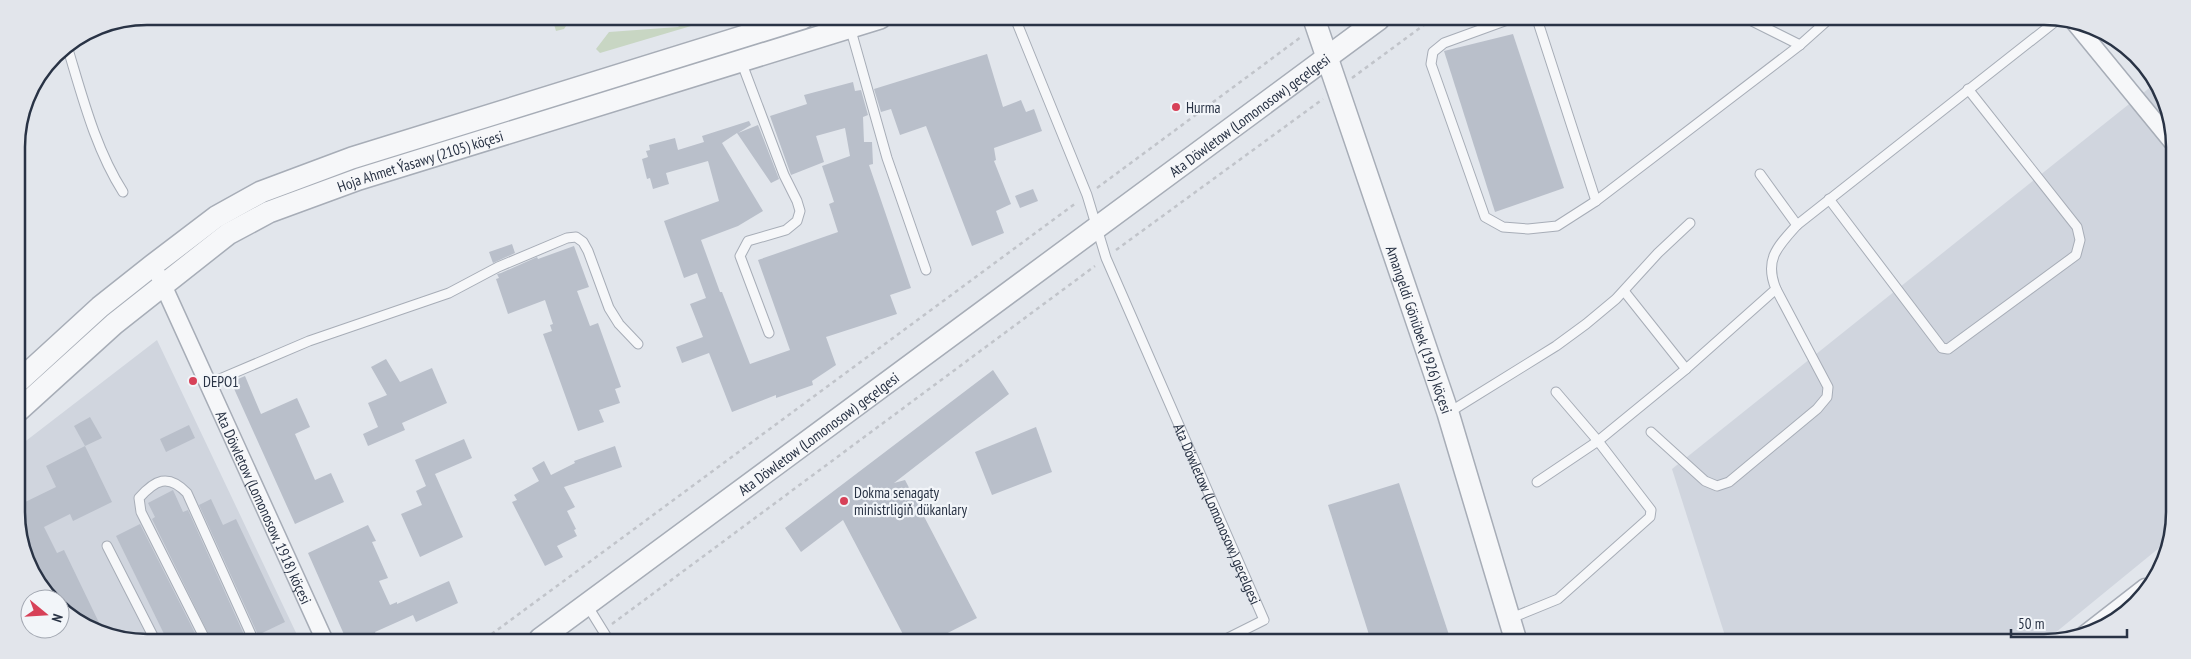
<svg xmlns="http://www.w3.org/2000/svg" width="2191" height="659" viewBox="0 0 2191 659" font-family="'PT Sans Narrow',sans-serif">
<rect width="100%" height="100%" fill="#e2e6ec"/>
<!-- built -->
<g fill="#d0d5de">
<path d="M2153 85 2172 122 2170 539 2044 642H1727L1672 469Z"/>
<path d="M157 340 299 639 113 638 60 605V599L49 598 19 537 18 447Z"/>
</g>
<!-- green -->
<g fill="#c8d6c3">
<path d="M563 17H572L564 29 556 31 553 21Z"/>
<path d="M688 17 718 18 600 53 596 49 609 32 678 27Z"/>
</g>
<!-- building -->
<g fill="#b9bfca">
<path d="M1513 34 1564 188 1495 212 1444 51Z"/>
<path d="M987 54 1003 107 1021 100 1026 112 1034 109 1042 131 994 148 996 160 994 161 1011 204 996 211 1004 233 972 246 926 126 900 135 891 109 881 112 874 89Z"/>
<path d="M853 82 855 91 861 90 868 115 863 117 864 142H872L873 164 869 165 911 288 890 295 897 314 826 337 836 365 812 381 813 385 776 398V395L732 412 709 353 682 363 676 347 703 337 690 304 706 298 697 273 684 278 664 221 719 201 708 161 666 173 669 184 653 189 650 178 647 179 642 159 648 157 646 151 650 150 649 145 675 138 678 150 704 142 702 136 749 121 751 125 738 133 758 125 779 179 771 183 737 133 722 143 763 211 738 226 701 240 720 292H722L750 364 790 350 758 260 838 232 829 204 834 202 822 166 850 156 845 128 816 136 824 162 791 175 770 116 807 104 804 95Z"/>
<path d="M1033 189 1038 201 1020 208 1015 196Z"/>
<path d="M512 244 515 253 493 263 489 252Z"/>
<path d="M574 246 589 287 577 291 590 326 598 323 621 387 615 389 620 403 599 410 604 422 578 431 543 334 552 331 550 325 553 324 545 300 508 314 496 279 499 278 497 274 501 273 537 257 538 259Z"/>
<path d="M386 359 400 382 432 368 447 403 402 423 405 430 368 446 363 434 378 427 368 403 387 395 371 367Z"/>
<path d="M993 370 1009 394 894 483 905 480 977 618 934 640H906L843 520 801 552 785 528Z"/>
<path d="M245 376 261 414 297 398 310 427 295 434 315 480 331 473 344 502 295 524 231 382Z"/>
<path d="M90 417 102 438 85 446 74 426Z"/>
<path d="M189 425 195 438 166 452 160 439Z"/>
<path d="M1036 427 1052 472 992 495 975 452Z"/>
<path d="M464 439 472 458 435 474 463 537 420 557 401 514 422 505 416 491 426 486 415 460Z"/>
<path d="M85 446 112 502 73 521 70 514 44 527 57 553 64 550 104 633 60 605V599L49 598 32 565 37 563 24 536 19 537V505L56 487 46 466Z"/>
<path d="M615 446 622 467 564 487 575 507 567 511 576 529 574 530 577 536 557 546 563 557 545 566 512 502 517 500 514 495 539 481 532 468 544 461 551 475 575 463 574 461Z"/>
<path d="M1399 483 1451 641H1371L1328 505Z"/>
<path d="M173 490 183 512 188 510 246 639H211L152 519 155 517 148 503Z"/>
<path d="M211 499 223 525 236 519 285 622 258 635 199 505Z"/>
<path d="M140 524 198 639 166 638 116 536Z"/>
<path d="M368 525 376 541 372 542 388 578 379 581 390 605 397 602V604L449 581 458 603 416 622 413 615 375 632 378 639H346L308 553Z"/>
</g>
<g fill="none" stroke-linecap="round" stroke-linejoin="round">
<!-- service casing -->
<g stroke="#a7adb7" stroke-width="11">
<g id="service">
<path id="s1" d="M1015 18 1087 195 1106 258 1264 620 1222 641"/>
<path d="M1510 19 1444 43 1433 52 1431 64 1485 217 1503 227 1528 229 1557 226 1596 201 1800 45 1828 20"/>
<path d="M1537 19 1596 201"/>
<path d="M1750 20 1800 45"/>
<path d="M850 27 887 158 926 270"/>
<path d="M67 46C82 95 95 148 123 192"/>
<path d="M741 61 784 175 797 201 800 211 797 221 786 230 748 241 740 256 769 333"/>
<path d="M1760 174 1797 225"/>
<path d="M1829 199 1942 348 1948 349 2076 255 2080 240 2077 227 1968 89"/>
<path d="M1624 291 1686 369 1776 289C1764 260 1777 247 1797 225L2056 21"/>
<path d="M208 384 309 341 449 293 498 267 567 238 576 237 583 242 588 251 609 308 619 324 638 344"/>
<path d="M1448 413 1556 346 1586 324 1616 299 1658 253 1690 223"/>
<path d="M1651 432 1705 481 1717 486 1729 482 1817 409 1827 397 1828 387 1776 289"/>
<path d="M1537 482 1598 441 1686 369"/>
<path d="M107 546 154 638"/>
<path d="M587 605 608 639"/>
<path d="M1509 619 1558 599 1650 517 1651 510 1598 441 1556 392"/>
<path d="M205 639 141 512 139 498C155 480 168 473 187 493L253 639"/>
</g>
</g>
<!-- minor casing -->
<g stroke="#a7adb7" stroke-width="19">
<g id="minor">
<path d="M2073 21 2172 142"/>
<path id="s2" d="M159 276 324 639"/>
<path d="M2082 636 2145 587"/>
</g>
</g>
<!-- tertiary casing -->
<g stroke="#a7adb7" stroke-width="24">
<g id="tertiary">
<path id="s3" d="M1314 19 1448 413 1516 641"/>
<path d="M18 382 100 307 153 265 216 217 261 192 352 158 803 18"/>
<path id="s4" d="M18 411 114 324 228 234 269 212 359 179 880 18"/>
<path id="s5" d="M540 639 1379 19"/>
</g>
</g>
<!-- path -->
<g stroke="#c1c4ca" stroke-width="2.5" stroke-dasharray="4 4" stroke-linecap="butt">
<path d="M1352 78 1432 19"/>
<path d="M1097 188 1301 37"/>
<path d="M1116 250 1323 99"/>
<path d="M612 624 1095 266"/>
<path d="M485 639 1076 203"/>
</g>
<!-- service -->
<use href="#service" stroke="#f6f7f9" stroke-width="9"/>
<!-- minor -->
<use href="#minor" stroke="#f6f7f9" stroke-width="16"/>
<!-- tertiary -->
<use href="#tertiary" stroke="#f6f7f9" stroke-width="21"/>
</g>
<!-- markers -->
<g fill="#d74158" stroke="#f2f5f9" stroke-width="2">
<circle cx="1176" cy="107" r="5"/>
<circle cx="193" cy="381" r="5"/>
<circle cx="844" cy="501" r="5"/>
</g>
<g text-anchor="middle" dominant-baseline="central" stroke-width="4.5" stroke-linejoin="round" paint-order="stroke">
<!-- poi labels -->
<g font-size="15" fill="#293345" stroke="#f2f5f9" text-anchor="start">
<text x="1186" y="107">Hurma</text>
<text x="203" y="381">DEPO1</text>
<text x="854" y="492">Dokma senagaty<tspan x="854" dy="17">ministrligiň dükanlary</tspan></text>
</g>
<!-- street labels -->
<g font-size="15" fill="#293345" stroke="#f2f5f9">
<text stroke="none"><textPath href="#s5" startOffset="882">Ata Döwletow (Lomonosow) geçelgesi</textPath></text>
<text stroke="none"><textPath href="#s4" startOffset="481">Hoja Ahmet Ýasawy (2105) köçesi</textPath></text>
<text stroke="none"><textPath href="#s3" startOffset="328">Amangeldi Gönübek (1926) köçesi</textPath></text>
<text stroke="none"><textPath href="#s5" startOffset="346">Ata Döwletow (Lomonosow) geçelgesi</textPath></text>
<text stroke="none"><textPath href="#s2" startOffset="254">Ata Döwletow (Lomonosow, 1918) köçesi</textPath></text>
<text stroke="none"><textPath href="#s1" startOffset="536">Ata Döwletow (Lomonosow) geçelgesi</textPath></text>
</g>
</g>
<!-- crop -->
<path d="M0 0H2191V659H0ZM147 25H2044A122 122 0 0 1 2166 147V512A122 122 0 0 1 2044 634H147A122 122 0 0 1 25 512V147A122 122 0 0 1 147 25Z" fill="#e2e5eb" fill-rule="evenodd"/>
<path fill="none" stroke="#293345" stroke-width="2.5" d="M147 25H2044A122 122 0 0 1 2166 147V512A122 122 0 0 1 2044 634H147A122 122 0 0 1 25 512V147A122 122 0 0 1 147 25Z"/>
<!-- north arrow -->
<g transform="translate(45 614) rotate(108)"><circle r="24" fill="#f2f5f9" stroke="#a2a7b1"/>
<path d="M0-4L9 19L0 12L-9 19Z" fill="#d74158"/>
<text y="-8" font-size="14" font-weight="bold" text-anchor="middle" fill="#293345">N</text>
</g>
<!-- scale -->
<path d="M2011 629v8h116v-8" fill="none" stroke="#293345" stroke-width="2.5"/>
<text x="2018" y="629" font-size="15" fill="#293345" stroke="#f2f5f9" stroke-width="4" paint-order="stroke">50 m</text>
</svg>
